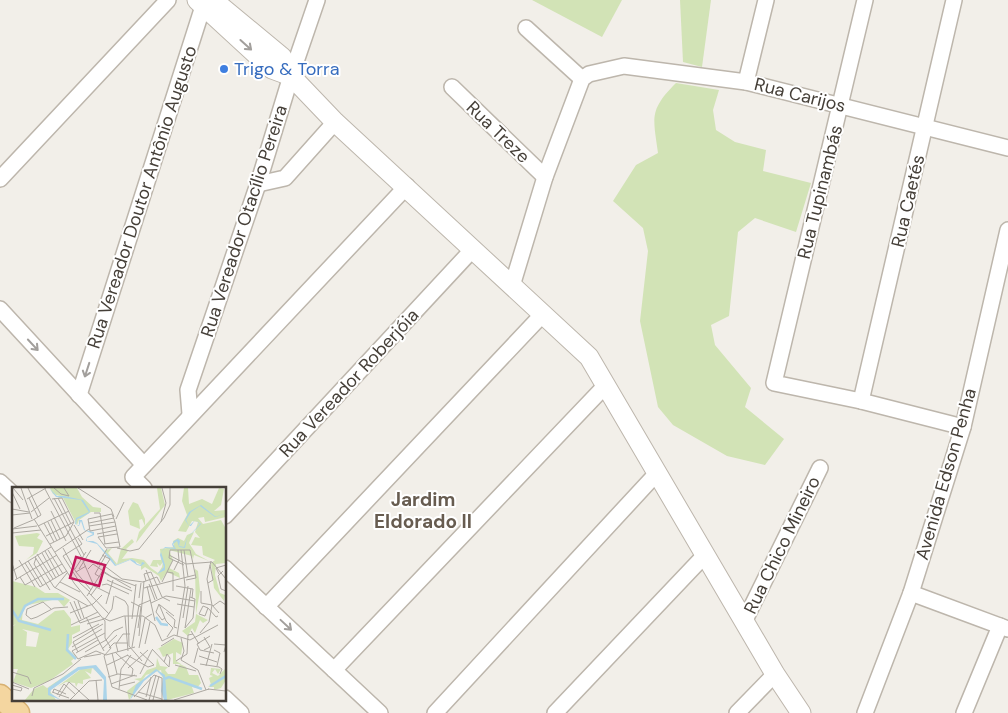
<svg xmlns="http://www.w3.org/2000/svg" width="1008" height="713" viewBox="0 0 1008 713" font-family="'DM Sans',sans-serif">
<rect width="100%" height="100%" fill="#f2efe9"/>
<!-- green -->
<g fill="#d2e3b6">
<path d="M532 0H622L602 37Z"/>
<path d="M680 0H711L702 67 683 62Z"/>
<path d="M676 83 719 90 713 110 716 130 735 142 766 150 763 171 811 183 796 232 755 218 738 232 729 316 711 325 715 345 751 388 745 407 784 439 765 465 727 456 673 425 658 407 640 321 648 251 643 228 613 201 636 165 658 153C653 117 649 110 676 83Z"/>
</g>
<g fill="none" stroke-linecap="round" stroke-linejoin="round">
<!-- minor casing -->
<g stroke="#bdb6ac" stroke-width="18">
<g id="minor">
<path d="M865 0 774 383 861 401 963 427"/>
<path d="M526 28 582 79"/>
<path d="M746 82 766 0"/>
<path d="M452 87 545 177"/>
<path d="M0 179 168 0"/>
<path d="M258 184 285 178 335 122"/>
<path d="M512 286 545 177 582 79 589 74 624 66 746 82 1008 148"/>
<path d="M0 309 144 465"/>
<path d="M79 395 205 0"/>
<path d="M861 401 954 0"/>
<path d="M190 414 188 390 258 184 291 76 317 0"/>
<path d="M0 482 14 495"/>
<path d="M144 488 133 477 407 186"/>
<path d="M225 516 473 249"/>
<path d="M225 568 380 713"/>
<path d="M911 593 1008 629"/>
<path d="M266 607 542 315"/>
<path d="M744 622 820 468"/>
<path d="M334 670 606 385"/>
<path d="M225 698 241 713"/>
<path d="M435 713 657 473"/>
<path d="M555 713 705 555"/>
<path d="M737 713 775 674"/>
<path d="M865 713 911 593 963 427 1008 230"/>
<path d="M964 713 1000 626"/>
</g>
</g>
<!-- tertiary casing -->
<g stroke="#bdb6ac" stroke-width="21">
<g id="tertiary">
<path d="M197 0 272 69 291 76"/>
<path d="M213 0 282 57 291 76 335 122 589 357 775 674 801 713"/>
</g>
</g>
<!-- primary casing -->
<g stroke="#d8b172" stroke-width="25">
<path id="primary" d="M0 696 18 713"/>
</g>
<!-- minor -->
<use href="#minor" stroke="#fff" stroke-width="15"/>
<!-- tertiary -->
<use href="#tertiary" stroke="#fff" stroke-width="19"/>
<!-- primary -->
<use href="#primary" stroke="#f4d6a0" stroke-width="22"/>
</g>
<!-- one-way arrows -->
<defs><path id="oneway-shaft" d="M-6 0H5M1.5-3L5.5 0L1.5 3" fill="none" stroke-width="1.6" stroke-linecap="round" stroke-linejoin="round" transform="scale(1.25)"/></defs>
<g stroke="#a29f9c">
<use href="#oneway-shaft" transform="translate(246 45) rotate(42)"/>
<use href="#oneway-shaft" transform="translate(33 345) rotate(47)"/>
<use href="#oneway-shaft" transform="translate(87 370) rotate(108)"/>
<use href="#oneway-shaft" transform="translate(286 625) rotate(43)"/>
</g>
<!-- markers -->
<circle fill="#3f7fe0" stroke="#fff" stroke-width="2" cx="224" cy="69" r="5"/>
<g text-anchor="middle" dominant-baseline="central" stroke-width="4" stroke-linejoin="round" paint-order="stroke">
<!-- shop labels -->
<g font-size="18" fill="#366cbe" stroke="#fff" text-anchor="start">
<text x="234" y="69">Trigo &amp; Torra</text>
</g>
<!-- street labels -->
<g font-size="18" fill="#453f38" stroke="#fff">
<text transform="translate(800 95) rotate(14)">Rua Carijos</text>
<text transform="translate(498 132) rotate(44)">Rua Treze</text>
<text transform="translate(820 192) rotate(-76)">Rua Tupinambás</text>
<text transform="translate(142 197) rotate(-72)">Rua Vereador Doutor Antônio Augusto</text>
<text transform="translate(908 201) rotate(-77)">Rua Caetés</text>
<text transform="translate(244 221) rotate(-72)">Rua Vereador Otacílio Pereira</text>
<text transform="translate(349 383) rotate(-47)">Rua Vereador Roberjóia</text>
<text transform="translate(946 474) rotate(-74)">Avenida Edson Penha</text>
<text transform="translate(782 545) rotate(-64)">Rua Chico Mineiro</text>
</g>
<!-- neighbourhood labels -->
<g font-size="19" font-weight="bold" fill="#675c50" stroke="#fff">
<text x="423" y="499">Jardim<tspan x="423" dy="22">Eldorado II</tspan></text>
</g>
</g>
<!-- overview -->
<g transform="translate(12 487)">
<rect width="214" height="214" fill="#f2efe9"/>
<path d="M38 1H65L70 10 81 20 89 21V25H79L67 33 65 38 51 11H46L48 9 41 7ZM145 1H149L153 18 124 56 127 45 148 22ZM172 1H176L177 17 190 12 200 17 207 1 212 2 209 18 202 24 214 23V30L193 35 192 30 186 31 191 37 209 33 214 42V76L204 77 203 88 208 106 213 108 212 114 202 101 199 76 203 73 191 68 190 59 179 58 183 50 188 51 183 45 186 35 180 34 174 45 166 44 175 28 170 14ZM121 15 126 17 133 32V39L130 32 127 33 128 42 118 38 116 24ZM182 45 177 56 184 67 197 74 182 68 181 72 180 69 157 63 161 73 157 81 167 86 168 91 155 85 149 94 147 89 133 80 129 83V78L119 72 104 78 92 64 100 61 96 66 105 77 109 62 120 52 122 55 114 62 116 64 110 72 120 71 132 73 139 81 146 86 150 80 151 75 148 79 145 76 146 80 138 79 141 73H149L148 62 162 60 161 54 166 51 172 54 175 48ZM25 46 28 47 25 51 31 54 25 66 14 73 21 67 22 60 7 59 3 49ZM183 82 186 84 188 104 184 127 196 133 191 136 188 133 183 146 180 141 176 149 170 144 183 135 184 127ZM0 94 24 100 33 106H46L58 113 52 120 45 112 16 118 11 122 10 133 26 137 43 124 52 123 59 132V140L68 138V144L60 148V156L56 162 64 170 59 174 61 177 37 194 19 201 1 195 6 182H0V140L4 137 0 139ZM10 142 27 146 24 160 14 159 15 145ZM162 152 171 156 169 168 164 165V174L169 177H161V166L151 170 147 162 144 163ZM145 171 148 179 156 180 153 183 156 187H163L168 177 174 180 177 188H186L189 196 185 201 180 200 182 206 155 213 149 183 134 188 117 213 115 204 128 194 122 192 129 191 135 183 144 180ZM80 181 79 187 73 184 79 191 71 193V197L66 196 64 200 63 196 54 195 45 200 69 182 81 181 91 190ZM199 181 209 182 206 187 203 182 200 186 206 189 214 181V193L209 201 202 203V200H196L199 198 197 191 201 189 198 188ZM63 182 48 195 36 201 44 213H13L22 202 31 198 35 201Z" fill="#d2e3b6" fill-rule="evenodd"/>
<path d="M37 1 45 9H52L71 13 78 24 77 26 68 31 65 32 64 38H67V33H70L73 43 82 45V48L75 51V54H81L85 56 99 71 104 78 119 72 123 74 125 77 129 78 130 75 133 76 145 87 152 80 148 68 149 65 153 60 163 61 161 60 160 57 162 54 166 52 168 54 167 59 172 60 175 51 188 37 183 33 179 39H177L173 33 177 25 189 18 204 30 214 26 203 30 188 19 179 25 174 33 177 39 183 33 189 37 175 51 173 61 167 60 165 54 161 57 164 62 153 61 149 65 153 78V83L145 87 133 76 129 79 125 78 118 73 103 79 85 57 74 54 75 50 81 47 72 43 69 34 67 39 63 37 64 31 77 25 69 13 44 10ZM84 178 94 190 95 213H91L92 193 81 181 67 183 39 203 38 206 49 213 36 208V201L66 180ZM144 182 153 188 155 213H152L149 204 151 190 145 184 132 194 118 213 124 198Z" fill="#abd4e9"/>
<path fill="none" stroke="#abd4e9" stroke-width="2.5" d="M0 123 7 134 39 143M144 130 149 137 156 138M7 131 13 119 26 112H52M56 147 55 163 64 172M152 192 157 190 190 202M198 199 214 189"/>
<path fill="none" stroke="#ada9a2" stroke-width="1" d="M1 1 11 13M9 1 20 32M16 1 29 28 21 33M42 1 49 7 57 9 52 1M66 1 99 22 102 30M33 2 72 75M0 5 8 22M17 11 26 30M42 11 72 68M46 11 59 37M15 12 34 1M40 12 50 11 62 35M0 22 17 25M39 24 54 54M19 25 37 11M82 26H88L93 57M0 28 18 26M22 32 62 96 93 134V151L99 161 92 169 100 200 135 213M104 32 112 15M39 33 48 52M36 35 45 54M149 35 154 16 150 1M32 36 42 55M77 36 102 31M62 38 71 53M26 39 57 24M77 39 103 35M104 39 78 44 76 32 100 27 103 35 108 60 94 61 86 50 105 47M2 41 21 33M0 42 25 39M0 46 29 43M85 47 105 43M34 49 62 35M66 51 70 57 51 69 68 96 78 105M38 57 54 49 62 35M92 57 107 55M51 61 64 85M105 61 118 64 127 62 152 31 158 18V1M36 63 51 87M172 63 176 90M33 64 47 89M43 65 77 42M30 66 44 91M25 67 41 92M157 68 174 77 200 75 214 92M23 70 42 100 76 119M24 71 22 77 38 103M7 73 23 100M16 74 31 99M71 74 82 99M0 76 5 92M13 76 28 100M85 78 95 62M172 78 157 71 158 63H178L184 91 174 93M74 79 64 85 79 103M94 80 110 92 131 95 145 90 148 96M63 82 74 65M67 82 79 63M76 82 81 77 100 90 124 99M134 83 145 112M162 83 167 73 166 63M0 84 39 60M211 84 206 89 209 102 214 104M91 85 119 101M155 85 161 86V104M207 87 204 81 214 78M8 90 13 98 50 77M88 90 83 87 94 68M3 93 45 68M95 93 120 104M134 94 132 87 139 85 150 110 158 114M48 95 68 105M150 95 161 73M196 96 201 93 198 78M137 97 143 113M90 98 95 97 117 107M82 99 98 107M135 99 143 134M164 99 181 102 180 111M28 100 55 84M43 101 55 86M132 101 183 88M189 104V116L200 118 207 126M77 106 97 127M79 108 88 96M75 109 98 72 90 68M103 109 113 114 116 119 117 159 130 174M127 111 129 96M62 114 69 132M66 114 72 131M58 115 68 136 88 129M119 115 129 120 126 141M139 116 154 109 183 114M94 117 101 93M147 117 154 134 161 141 155 150M147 117 144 125 150 133 153 131M165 117 182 120M148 118 162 129M201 119 208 114 214 118M196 121 193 129 187 127 191 119 196 121 204 130 206 129M39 122 31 115 15 122 14 128 19 132 25 130 42 121 56 120M154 125 163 133 162 140 165 141M58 126 81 117 90 108M113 129 116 164M74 130 92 164M91 131 98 134 112 129H131L143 138 150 154 162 148 178 153 206 138M171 131 176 99M93 132 100 122 102 109M120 132 124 97M75 137 92 132M59 138 86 125M173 141 179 102M173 141 181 131 183 112 178 110M179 144 187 157M93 146 60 164 66 172 84 164 94 168 123 160M188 146 197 135 200 118 195 92 199 74M127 149 132 94M165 149 173 99 169 63M198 149 185 157 188 163 202 166M192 150 198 160 192 163M61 151 87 137M169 151 172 164 169 173 186 183 194 203M94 153 102 144 111 140M133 157 138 135M202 157 214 158 212 165M149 159 162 151M60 160 90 142M120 160 127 118 139 113M97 161 102 156H116M127 161 133 131 140 127M90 162 105 148M140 162 157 180M202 163 208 166 205 179M66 165 61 155 91 137M73 165 94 153M103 165 121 182 120 188M106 165 104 157 111 147H118M64 166 86 153M100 166 105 187M115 168 136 180 142 178 128 165M187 169 205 175M72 170 89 167M164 174 175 167 176 148 181 147M152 175 155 167 158 171 157 180M182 176 186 161M188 177 207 180 210 182 208 187M95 178 116 168M163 178 184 184M194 179 200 157M116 181 136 163M0 185 16 190 19 197M128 187 140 163M96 190 106 187 125 189M84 193 86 213M0 195 17 202M99 197 123 188M0 198 10 201 9 204 0 202M107 199 123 195M107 202 109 182 119 168M196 202 214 204M40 205 57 211M41 205 42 202 54 207M126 205 150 212M45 208 52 197 64 208M20 209 22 201 51 187 69 172M47 210 57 195 77 213M122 210 142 188 150 191V213M134 210 139 190M58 213 77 194 90 193M137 213 144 188M141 213 147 189M162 213 197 202"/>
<path fill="#c2185b" fill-opacity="0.15" stroke="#c2185b" stroke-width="2.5" d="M64 70 93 78 87 99 58 91Z"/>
<rect width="214" height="214" fill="none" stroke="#453f38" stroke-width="2.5"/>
</g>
</svg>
